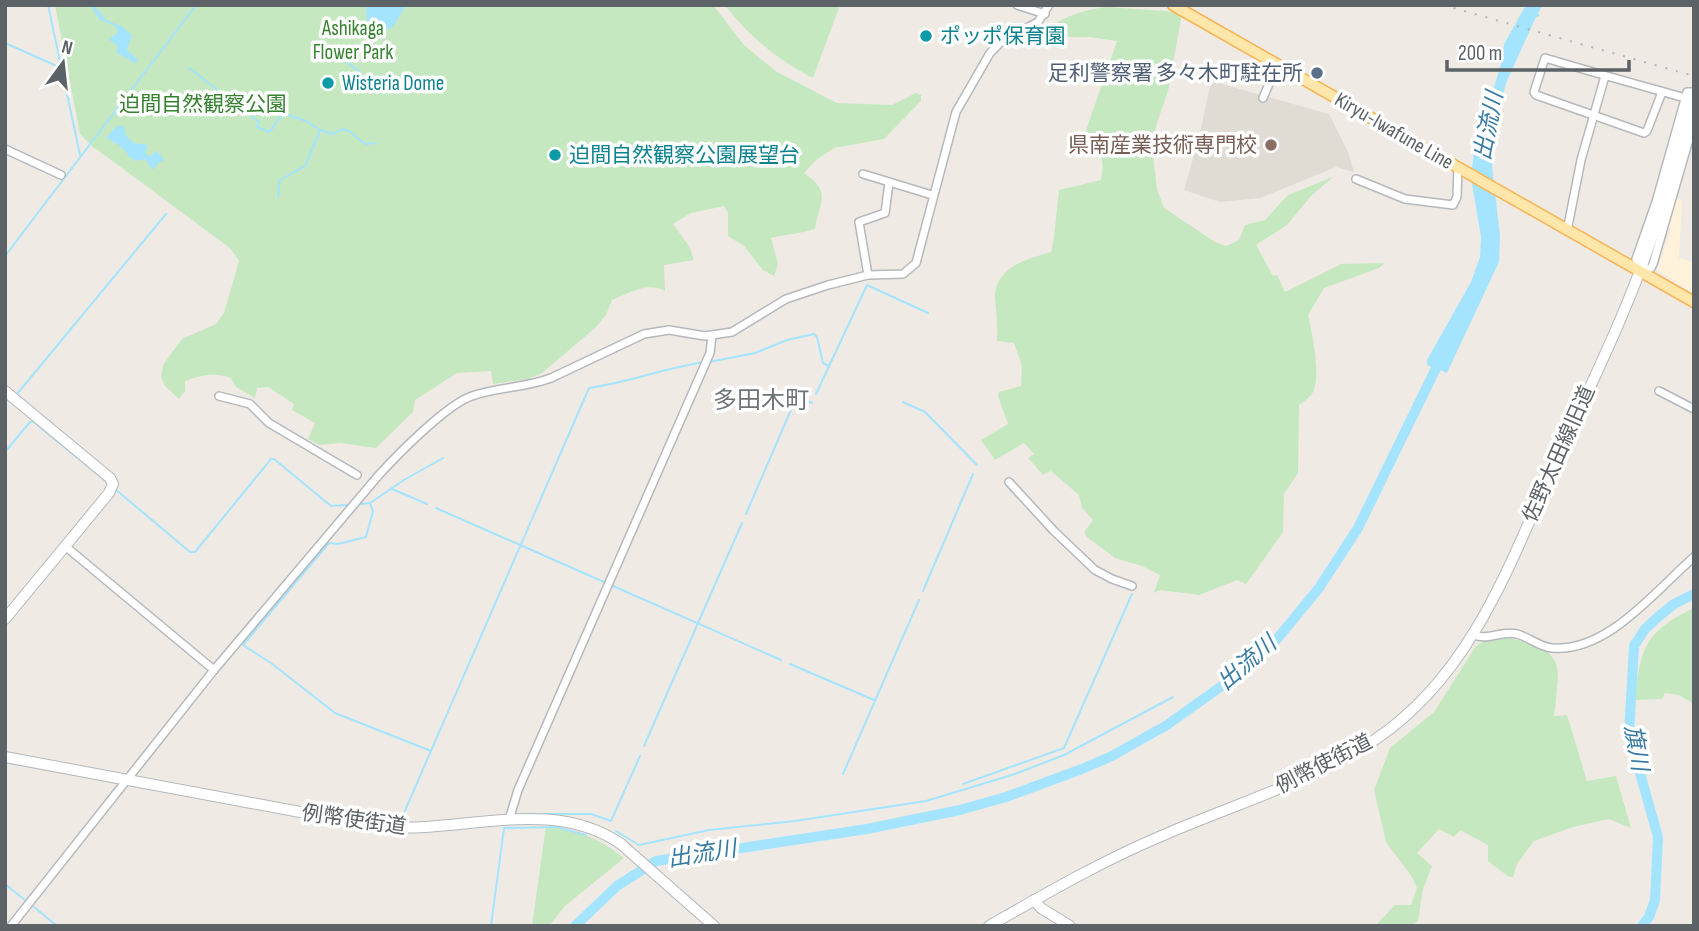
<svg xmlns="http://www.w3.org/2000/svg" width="1699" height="931" viewBox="0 0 1699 931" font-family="'Sofia Sans Condensed','Noto Sans JP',sans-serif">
<rect width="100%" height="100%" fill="#efebe4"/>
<!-- commercial -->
<path fill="#fff1da" d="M1676 197 1682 201 1679 258 1694 262V294L1657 270 1671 229 1668 227Z"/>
<!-- education -->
<path fill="#e0dbd3" d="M1211 81 1329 114 1348 152 1354 172 1336 167 1260 198 1220 202 1184 190 1199 138Z"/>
<!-- green -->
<g fill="#c5e8c0">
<path d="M55 5H713L744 45 762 60 777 72 837 103 892 105 916 93 921 95V101L884 139 834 148 816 160 804 173C833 193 819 201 815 229 799 234 786 234 771 238L778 264 774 276 763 270 744 246 728 236V213L724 206 691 213 673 224 689 246 694 260 664 265 665 291C648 281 629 293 612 300L606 315 595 328 542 373 528 379 493 384 491 371 457 373 415 400 413 412 376 448 340 443 320 445 308 439 315 423 292 410 294 404 268 387 257 388 255 398 236 387 231 378C214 372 202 375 185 381V391L179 399 165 386 161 377 163 365 182 339 216 324 224 313 239 261 230 248 92 146 80 134Z"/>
<path d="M725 5H840L813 78C778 60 749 37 725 5Z"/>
<path d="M1106 7 1166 11 1182 14 1168 91 1156 126 1153 156 1157 189 1164 208 1215 242 1226 246 1239 240 1245 225 1265 220 1288 195 1333 177 1311 196 1287 225 1256 245 1273 276 1277 275 1285 292 1341 264 1385 263 1379 268 1324 288 1308 315C1312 333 1322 377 1312 394 1309 398 1303 402 1299 405L1298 473 1284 494 1283 532 1246 584 1237 580 1199 595 1160 590 1154 593 1160 575 1142 566 1115 558 1087 537 1084 532 1093 520 1082 508 1079 495 1051 471 1043 475 1028 458 1034 454 1024 443 995 460 981 440 1008 424 998 396 999 392 1021 386 1022 366 1014 343 997 341C998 326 996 312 995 297 995 267 1027 259 1051 252L1054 238 1059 190 1101 180C1105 160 1102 148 1083 139L1117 41 1089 37H1037C1056 19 1081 10 1106 7Z"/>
<path d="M1694 608V704L1679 695 1665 693 1662 699 1635 700C1641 648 1644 632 1694 608Z"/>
<path d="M1507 637C1567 652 1560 661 1554 716L1567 715 1587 781 1616 776 1631 828 1609 819 1573 827 1534 841 1517 864 1513 877H1509L1488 861V845L1460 830 1454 837 1439 829 1417 853 1432 866 1423 889 1418 921 1411 926H1375L1395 905H1411L1417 888 1412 877 1386 842 1374 790 1390 748 1434 712 1476 646 1485 640Z"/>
<path d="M546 826C575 828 602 840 624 858L565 906 549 926H532Z"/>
</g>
<!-- water -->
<g fill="#a5e4ff">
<path d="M90 5H94L106 20 121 26 132 35 127 50 138 60 135 63 117 53V45L109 40 118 32 115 26 100 20Z"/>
<path d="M366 5H406L393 27 376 34 369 31 367 26Z"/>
<path d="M1526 5H1543L1538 13 1540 16 1536 17 1506 83 1496 124 1492 166 1500 236 1499 262 1447 373 1427 365V360L1471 282 1480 257 1481 237 1471 178 1476 133 1480 132 1502 61 1504 44Z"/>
<path d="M118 125 124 127 126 136 134 143 148 145 145 153 150 157 156 151 165 160 159 162 153 170 145 159 137 161 129 157C126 148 114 142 106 138Z"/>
</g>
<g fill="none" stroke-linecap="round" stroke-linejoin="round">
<!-- stream -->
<g stroke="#a5e4ff" stroke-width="2">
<path d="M48 5 80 155"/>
<path d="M5 43 59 67"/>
<path d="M329 46C335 58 350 62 359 72"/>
<path d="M189 68 259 122 257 127 270 132 282 113 306 121 320 130 333 134 342 129 349 131 365 144 375 143"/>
<path d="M278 197 280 180 305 166 320 131"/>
<path d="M5 256 196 5"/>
<path d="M709 362 755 353 787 340 814 334 817 337 823 363 829 366"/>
<path d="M17 394 166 214"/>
<path d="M816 394 867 285 928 313"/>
<path d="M903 402 925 412 977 465"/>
<path d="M5 452 30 422H34L108 483"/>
<path d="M115 489 190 552H195L271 459H274L331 506 347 505"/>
<path d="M392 489 427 504"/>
<path d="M370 503 373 511 366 537 338 544 329 543 243 645 271 663 335 713 431 751"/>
<path d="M361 504 370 503 404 480 443 458"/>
<path d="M436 508 604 582"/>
<path d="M746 514 797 396 812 403"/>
<path d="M613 586 781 660"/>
<path d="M923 591 973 474"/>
<path d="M790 664 874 700"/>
<path d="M644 746 742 523"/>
<path d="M843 774 919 600"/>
<path d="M963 784 1064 748 1132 594"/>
<path d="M523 814H591L611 821 640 756"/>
<path d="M400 822 589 388C628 383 664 368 704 362"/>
<path d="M616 831 639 845 709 830 795 821 926 801 1015 774 1064 755 1173 697"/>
<path d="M5 884 26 901"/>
<path d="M34 907 57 926"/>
<path d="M491 926 504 828 557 827 586 835"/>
</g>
<!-- river -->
<g stroke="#a5e4ff" stroke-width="10">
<path d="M575 926 617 886 656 861 867 829 960 810 1006 797 1082 769 1112 756 1167 725 1244 670 1277 639 1319 588 1358 528 1442 356"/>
<path d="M1642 926 1649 917 1655 900 1658 837 1629 734 1634 646 1645 629 1658 617 1674 604 1694 594"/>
</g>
<!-- street casing -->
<g stroke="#b5b8bc" stroke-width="10">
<g id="street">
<path d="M1017 5 1045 14"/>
<path d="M1662 92 1647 131 1644 133 1536 95 1534 92 1545 58C1592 72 1639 85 1685 98"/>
<path d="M1694 92H1687L1656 202 1636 259 1639 271 1651 268 1653 264 1694 122"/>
<path d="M1263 98 1277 65"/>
<path d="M5 149 61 175"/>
<path d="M863 174 932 195"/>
<path d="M1356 179 1405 199 1453 205 1457 197 1458 167"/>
<path d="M1567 231 1581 160 1605 76"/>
<path d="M868 275 859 222 885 213 889 183"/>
<path d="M1659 391 1694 409"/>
<path d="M219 396 250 404 269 423 357 475"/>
<path d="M1009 482 1054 531 1095 570 1112 579 1132 586"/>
<path d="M65 546 214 670"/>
<path d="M1474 635C1488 641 1502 630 1517 634 1529 637 1539 647 1552 648 1607 653 1656 590 1694 557"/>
<path d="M509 820 518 790 710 353 712 336"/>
<path d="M11 926 214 670 378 476C396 456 447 404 472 396 497 387 525 388 551 378L644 334 669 330 705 336 732 332 786 299 828 285 868 275 903 274 916 263 956 112 990 53 1003 40 1038 22 1049 5"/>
</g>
</g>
<!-- secondary casing -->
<g stroke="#b3b8bd" stroke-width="12">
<g id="secondary">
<path d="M5 391 110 478 113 484 109 493 5 619"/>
<path d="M5 757 375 826C458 836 548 794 621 844L714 926"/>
<path d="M1034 900 1041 908 1070 926"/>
<path d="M989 926C1045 894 1100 862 1159 837 1231 805 1310 783 1376 739 1471 675 1510 564 1554 465 1588 390 1625 317 1651 240 1668 193 1680 143 1694 95"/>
</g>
</g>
<!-- primary casing -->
<g stroke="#f8b454" stroke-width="13">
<path id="primary" d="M1173 5 1694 302"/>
</g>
<!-- street -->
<use href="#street" stroke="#fff" stroke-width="7"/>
<!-- secondary -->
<use href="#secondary" stroke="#fff" stroke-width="10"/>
<!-- primary -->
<use href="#primary" stroke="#ffe6aa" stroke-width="10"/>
<!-- rail -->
<path stroke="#b3b4b5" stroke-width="2" stroke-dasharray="2 9" stroke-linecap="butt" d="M1443 5 1694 76"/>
</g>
<!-- markers -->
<g fill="#0f9aa8" stroke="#fff" stroke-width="2.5">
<circle cx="926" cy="36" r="7"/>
<circle cx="328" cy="83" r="7"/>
<circle cx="555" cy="155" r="7"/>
</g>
<circle fill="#5c6f8a" stroke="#fff" stroke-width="2.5" cx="1317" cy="73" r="7"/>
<circle fill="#8d6e63" stroke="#fff" stroke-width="2.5" cx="1271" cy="145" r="7"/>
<g text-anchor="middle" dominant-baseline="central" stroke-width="7" stroke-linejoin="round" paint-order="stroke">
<!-- park labels -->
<g font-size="21" fill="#378230" stroke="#fff">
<text x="353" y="28">Ashikaga<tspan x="353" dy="24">Flower Park</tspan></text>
<text x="203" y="104">迫間自然観察公園</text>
</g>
<!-- culture labels -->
<g font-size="21" fill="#0d838f" stroke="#fff" text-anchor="start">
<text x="940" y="36">ポッポ保育園</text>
<text x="342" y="83">Wisteria Dome</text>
<text x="569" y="155">迫間自然観察公園展望台</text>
</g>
<!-- service labels -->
<g font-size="21" fill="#4e5e75" stroke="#fff" text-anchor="end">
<text x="1303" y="73">足利警察署 多々木町駐在所</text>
</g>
<!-- street labels -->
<g font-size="21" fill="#5c6266" stroke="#fff">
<text transform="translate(1394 131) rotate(30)">Kiryu-Iwafune Line</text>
<text transform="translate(1559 454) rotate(-66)">佐野太田線旧道</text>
<text transform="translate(1324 764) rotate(-27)">例幣使街道</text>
<text transform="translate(354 820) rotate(8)">例幣使街道</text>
</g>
<!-- education labels -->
<g font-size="21" fill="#785e54" stroke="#fff" text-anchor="end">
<text x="1257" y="145">県南産業技術専門校</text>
</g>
<!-- water labels -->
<g font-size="23" font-style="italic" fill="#377ba4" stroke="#fff">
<text transform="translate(1489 126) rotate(-79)">出流川</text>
<text transform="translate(1247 663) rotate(-41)">出流川</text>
<text transform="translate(1636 748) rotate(80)">旗川</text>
<text transform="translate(702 854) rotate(-9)">出流川</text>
</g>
<!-- quarter labels -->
<g font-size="24" fill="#6d7478" stroke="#fff">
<text x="761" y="400">多田木町</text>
</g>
</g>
<!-- border -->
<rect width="1699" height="931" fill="none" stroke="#5c6266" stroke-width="14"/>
<!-- north arrow -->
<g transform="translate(63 63) rotate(15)" stroke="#ffffff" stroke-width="5" paint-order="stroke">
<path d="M0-5L12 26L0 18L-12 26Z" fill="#5c6266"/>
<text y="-10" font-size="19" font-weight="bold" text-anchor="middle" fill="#5c6266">N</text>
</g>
<!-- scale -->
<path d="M1447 60v10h182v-10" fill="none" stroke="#5c6266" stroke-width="3.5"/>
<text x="1458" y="60" font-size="21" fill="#5c6266" stroke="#ffffff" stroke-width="5" paint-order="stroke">200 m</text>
</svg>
